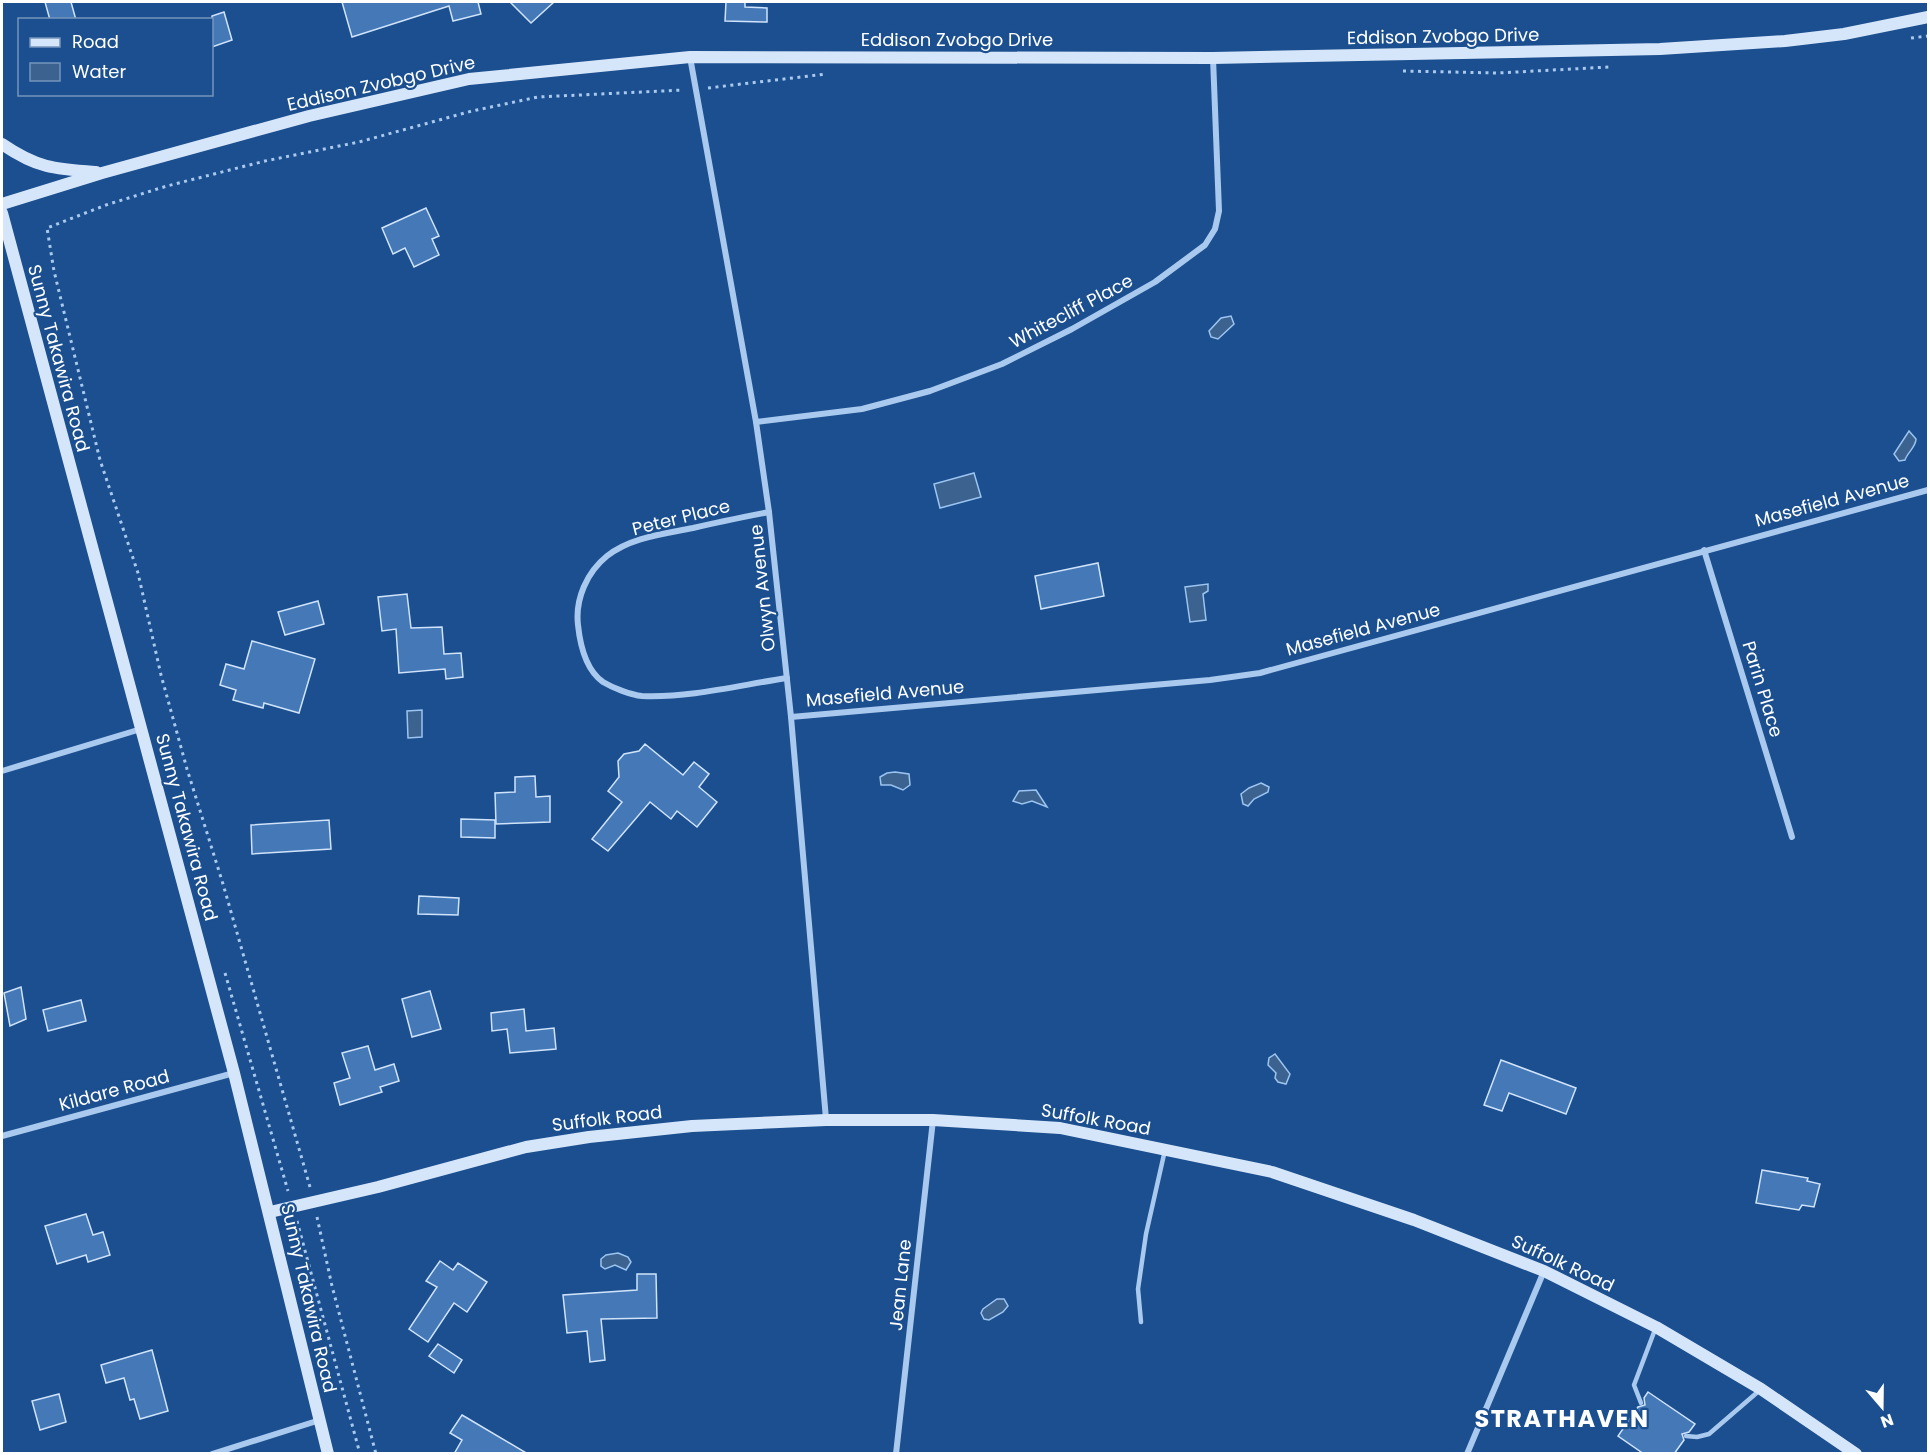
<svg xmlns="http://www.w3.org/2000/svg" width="1930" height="1455" viewBox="0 0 1930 1455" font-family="Poppins,sans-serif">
<rect width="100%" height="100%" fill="#1b4f8f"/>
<!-- water -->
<g fill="#3c6290" stroke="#9cc4f0" stroke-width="1.5">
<path d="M1231 316 1234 324 1218 339 1211 337 1209 331 1221 318Z"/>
<path d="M1909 431 1916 439C1916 447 1907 453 1905 460L1899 461 1894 454Z"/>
<path d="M974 473 981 497 940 508 934 484Z"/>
<path d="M1208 584V591L1203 594 1206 620 1190 622 1185 587Z"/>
<path d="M422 710V737L408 738 407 711Z"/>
<path d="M895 772 909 774 910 785 903 790 891 785H881L880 777 887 773Z"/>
<path d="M1261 783 1269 787 1268 792 1254 799 1248 806 1243 804 1241 794 1249 788Z"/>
<path d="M1036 790 1047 807 1032 801 1022 804 1013 801 1019 791Z"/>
<path d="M1275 1054 1290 1074 1286 1084 1278 1082 1275 1078 1276 1073 1268 1065 1269 1058Z"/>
<path d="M618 1253 628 1257 631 1262 626 1270 615 1265 605 1269 601 1266V1259L606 1255Z"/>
<path d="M997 1299H1004L1008 1306 1003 1312 989 1320 984 1319 981 1313 983 1309Z"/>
</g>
<!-- building -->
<g fill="#4478b7" stroke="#cfe3fa" stroke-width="1.5">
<path d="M45 2H71L76 20H50Z"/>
<path d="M342 2H478L481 14 453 21 449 6 352 37Z"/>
<path d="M510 2H554L531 23Z"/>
<path d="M726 2H745V7L767 8V22L725 21Z"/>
<path d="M224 12 232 40 212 47V16Z"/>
<path d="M426 208 439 236 432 239 439 255 414 267 405 248 393 254 382 228Z"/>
<path d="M1098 563 1104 596 1041 609 1035 576Z"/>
<path d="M407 594 411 628 442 627 444 654 461 653 463 677 446 679 445 669 399 673 396 629 382 631 378 597Z"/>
<path d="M318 601 324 624 285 635 278 612Z"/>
<path d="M252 641 315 659 299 713 264 703 263 708 233 700 236 690 220 685 226 664 244 669Z"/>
<path d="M645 744 683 775 694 762 709 774 699 787 717 802 697 827 677 811 671 819 650 802 608 851 592 839 622 802 608 791 619 777 618 761 624 754 639 751Z"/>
<path d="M535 776 536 797 550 796V822L496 824 495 793 515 792V777Z"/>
<path d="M461 819 495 820V838L461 837Z"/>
<path d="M329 820 331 849 252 854 251 825Z"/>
<path d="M419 896 459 898 458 915 418 914Z"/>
<path d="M21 987 26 1019 10 1026 4 993Z"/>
<path d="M430 991 441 1029 412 1037 402 999Z"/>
<path d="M81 1000 86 1021 48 1031 43 1010Z"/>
<path d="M524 1009 526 1031 554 1028 556 1049 510 1053 507 1029 492 1031 491 1013Z"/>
<path d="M368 1046 375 1070 394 1064 399 1081 380 1087 382 1092 340 1105 334 1083 350 1078 342 1053Z"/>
<path d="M1501 1060 1576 1088 1566 1114 1509 1093 1502 1111 1484 1105Z"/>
<path d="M1762 1170 1808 1178 1807 1181 1820 1184 1814 1207 1802 1205 1799 1210 1756 1203Z"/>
<path d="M86 1214 93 1235 103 1232 110 1255 88 1262 86 1255 57 1264 45 1226Z"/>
<path d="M440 1261 453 1270 458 1263 487 1282 467 1312 454 1303 428 1342 409 1329 437 1287 426 1281Z"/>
<path d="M637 1274H656L657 1318 601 1319 605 1360 590 1362 587 1331 567 1333 563 1295 637 1290Z"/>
<path d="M438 1344 462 1360 454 1373 429 1356Z"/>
<path d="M152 1350 168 1411 140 1419 134 1399 130 1400 124 1378 106 1383 101 1365Z"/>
<path d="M1648 1392 1695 1424 1689 1432 1682 1434 1684 1440 1674 1454H1644L1618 1436 1638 1407 1645 1405 1644 1398Z"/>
<path d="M59 1394 66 1422 40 1430 32 1401Z"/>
<path d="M462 1415 528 1454H454L462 1440 450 1433Z"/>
</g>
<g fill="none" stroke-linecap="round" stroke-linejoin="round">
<!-- path -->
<g stroke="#a9c9ee" stroke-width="3" stroke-dasharray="3 4.5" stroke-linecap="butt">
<path d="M1911 38 1928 36"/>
<path d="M1403 71 1498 73 1609 67"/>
<path d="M708 88 826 74"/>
<path d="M225 973 288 1191"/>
<path d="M310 1187 223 884 187 769 161 675 138 573 100 460 54 271 47 228 106 205 167 186 265 161 359 142 472 111 538 97 683 90"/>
<path d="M317 1217 332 1286 376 1454"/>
<path d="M297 1221 360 1454"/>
</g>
<!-- lane -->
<g stroke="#a9c9ee" stroke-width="4.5">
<path d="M1141 1322 1138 1289 1146 1234 1165 1150"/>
<path d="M1641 1403 1634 1385 1656 1327"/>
<path d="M1686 1436 1697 1437 1709 1434 1760 1390"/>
</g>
<!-- street -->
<g stroke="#a9c9ee" stroke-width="6">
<path d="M690 57 756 422 769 512 791 717 826 1119"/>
<path d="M756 422 862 409 930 391 1002 364 1072 329 1155 282 1205 245 1215 229 1219 211 1213 58"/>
<path d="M769 512C743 517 718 522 693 528 664 534 631 537 607 556 587 572 575 599 578 625 580 644 586 670 603 682 613 688 631 695 642 696 690 698 740 685 787 678"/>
<path d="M1704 550 1792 837"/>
<path d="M791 717 1210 680 1260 673 1928 490"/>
<path d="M2 771 141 729"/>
<path d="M2 1136 234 1073"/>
<path d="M212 1454 320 1420"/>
<path d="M896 1454 933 1120"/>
<path d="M1467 1454 1544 1271"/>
</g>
<!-- secondary -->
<g stroke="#d6e6fa" stroke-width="12">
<path d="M2 144C37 168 54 169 96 172"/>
<path d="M2 204 102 173 309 116 469 79 690 57 1213 58 1660 49 1785 41 1844 34 1928 17"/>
<path d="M2 213 234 1073 328 1454"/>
<path d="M270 1212 378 1187 526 1147 589 1137 692 1126 826 1120H933L1060 1128 1272 1172 1414 1220 1544 1271 1656 1327 1761 1389 1856 1454"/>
</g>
</g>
<g text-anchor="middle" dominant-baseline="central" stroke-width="4.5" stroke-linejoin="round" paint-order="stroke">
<!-- street labels -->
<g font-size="18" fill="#fff" stroke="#1b4f8f">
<text transform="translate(1443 36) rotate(-1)">Eddison Zvobgo Drive</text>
<text x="957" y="39">Eddison Zvobgo Drive</text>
<text transform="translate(381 83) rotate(-13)">Eddison Zvobgo Drive</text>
<text transform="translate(1071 311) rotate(-28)">Whitecliff Place</text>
<text transform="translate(59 358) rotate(75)">Sunny Takawira Road</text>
<text transform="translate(1832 500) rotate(-15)">Masefield Avenue</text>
<text transform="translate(681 517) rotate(-14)">Peter Place</text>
<text transform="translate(762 588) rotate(-96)">Olwyn Avenue</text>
<text transform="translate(1363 629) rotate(-15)">Masefield Avenue</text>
<text transform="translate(1763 689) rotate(73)">Parin Place</text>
<text transform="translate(885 693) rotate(-5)">Masefield Avenue</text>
<text transform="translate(187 827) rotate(75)">Sunny Takawira Road</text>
<text transform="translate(114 1090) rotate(-15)">Kildare Road</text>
<text transform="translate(607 1118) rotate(-7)">Suffolk Road</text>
<text transform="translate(1096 1119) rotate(10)">Suffolk Road</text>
<text transform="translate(1563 1263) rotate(25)">Suffolk Road</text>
<text transform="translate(900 1285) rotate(-84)">Jean Lane</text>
<text transform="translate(309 1298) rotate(77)">Sunny Takawira Road</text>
</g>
<!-- district labels -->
<g font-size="24" font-weight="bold" letter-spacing="1.5" fill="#fff" stroke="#1b4f8f">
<text x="1562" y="1418">STRATHAVEN</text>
</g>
</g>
<!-- border -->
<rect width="1930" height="1455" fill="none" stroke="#ffffff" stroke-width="6"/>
<!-- legend -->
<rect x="18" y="18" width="195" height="78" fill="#1b4f8f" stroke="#7695bc" stroke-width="1.5"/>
<rect x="30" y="38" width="30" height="9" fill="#d6e6fa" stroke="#7695bc" stroke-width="1.5"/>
<text x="72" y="48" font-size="18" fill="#ffffff">Road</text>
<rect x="30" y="63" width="30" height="18" fill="#3c6290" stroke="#7695bc" stroke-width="1.5"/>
<text x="72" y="78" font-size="18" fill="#ffffff">Water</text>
<!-- north arrow -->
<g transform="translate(1882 1407) rotate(160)" stroke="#1b4f8f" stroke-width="4.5" paint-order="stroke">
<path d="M0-4.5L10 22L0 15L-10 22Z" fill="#ffffff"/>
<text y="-9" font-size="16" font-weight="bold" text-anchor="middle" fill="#ffffff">N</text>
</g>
</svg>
